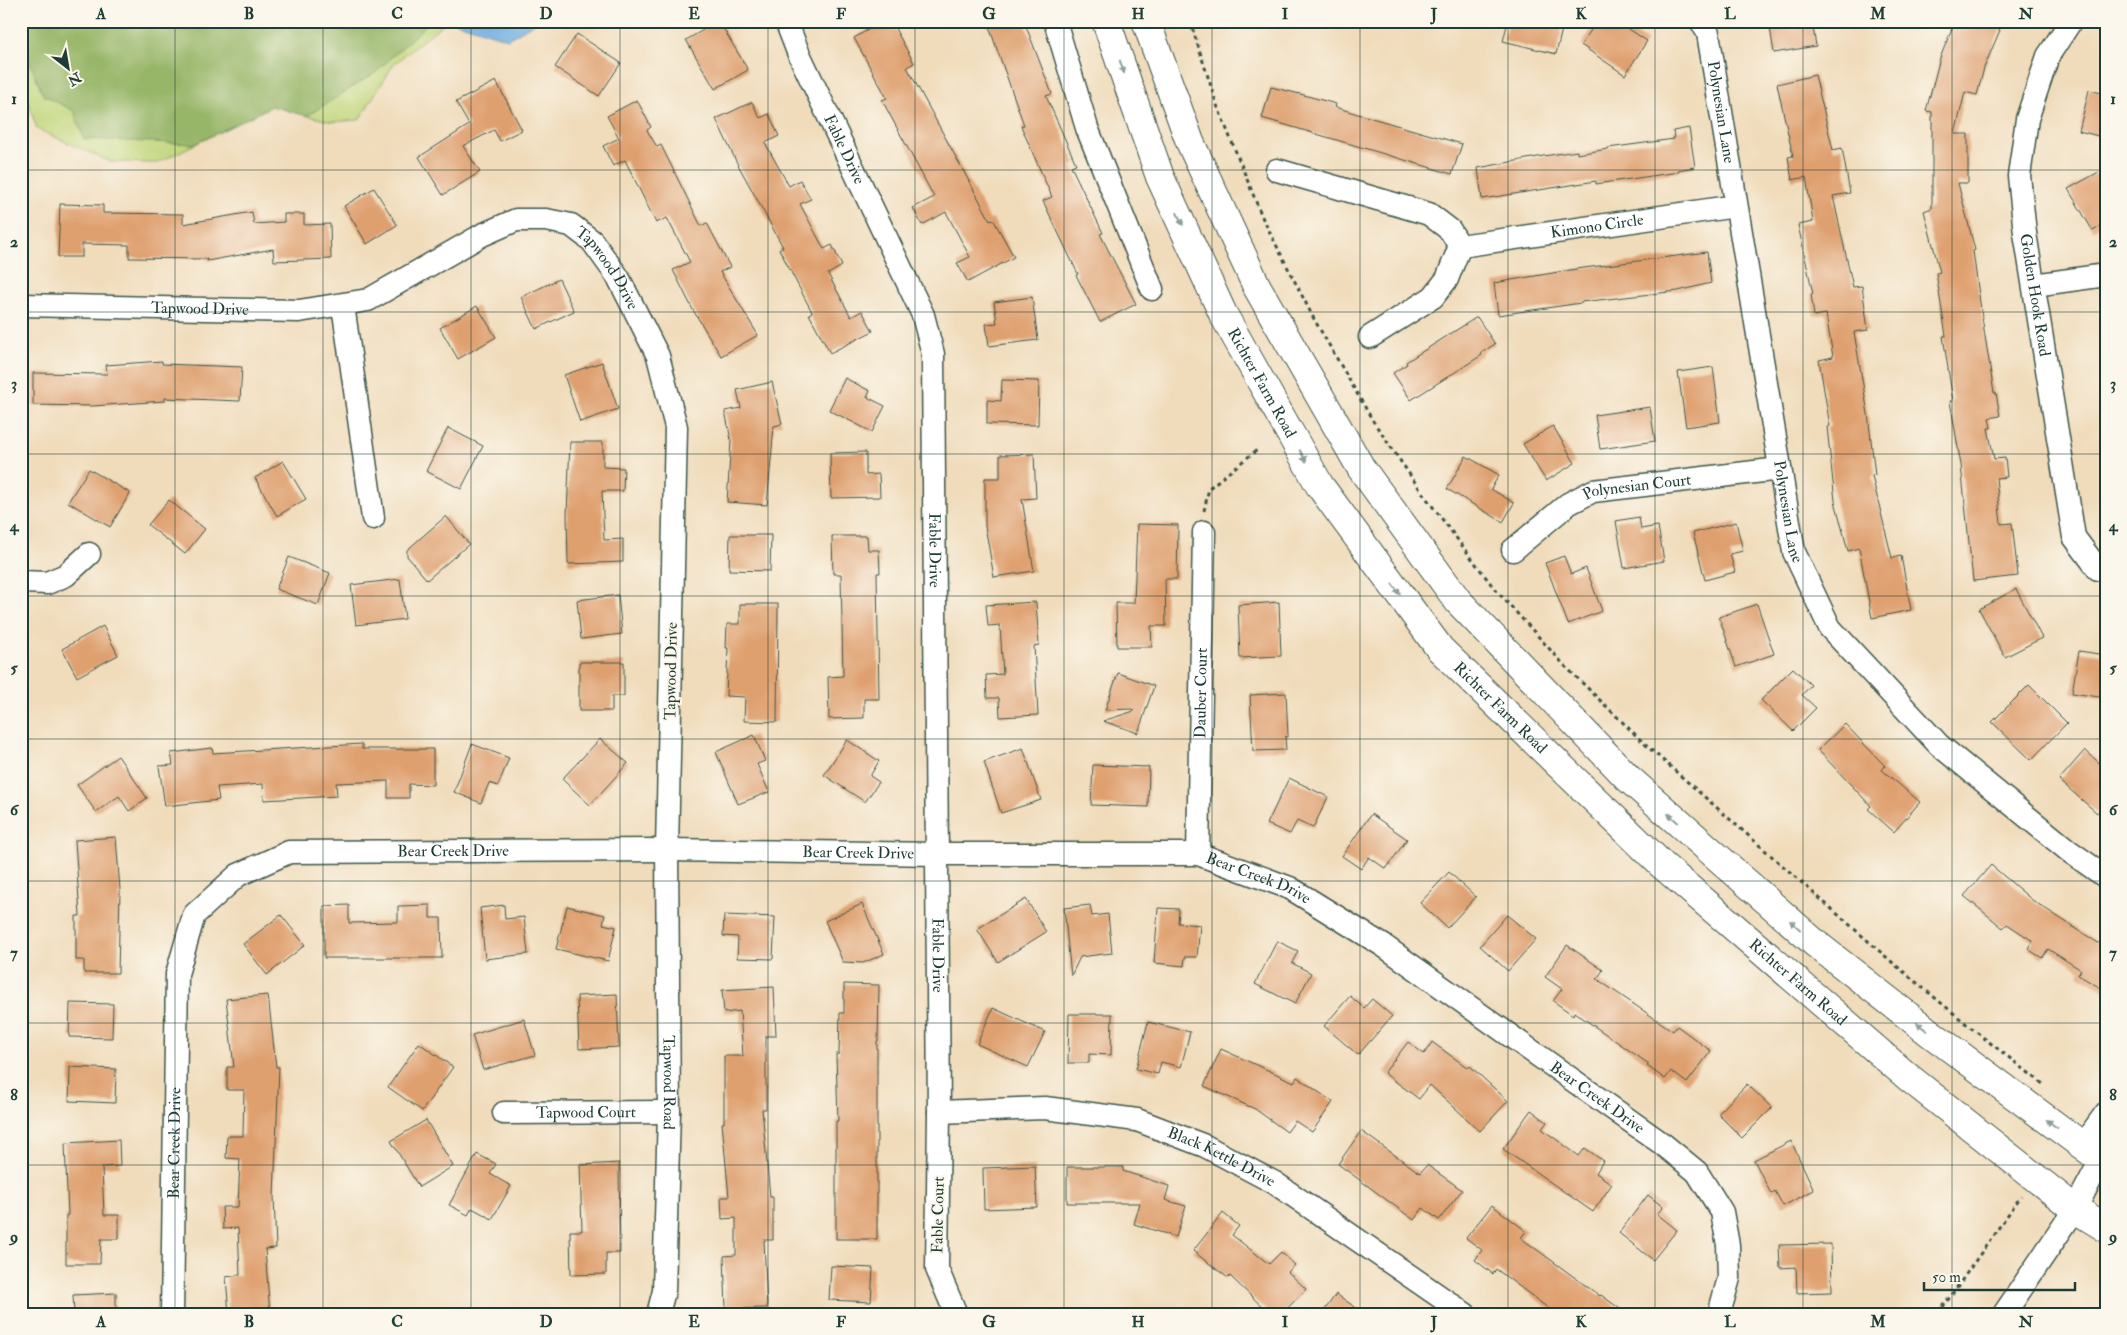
<svg xmlns="http://www.w3.org/2000/svg" width="2127" height="1335" viewBox="0 0 2127 1335" font-family="'IM FELL Double Pica',serif">
<rect width="100%" height="100%" fill="#fbf7ec"/>
<filter id="ink" filterUnits="userSpaceOnUse"><feTurbulence type="fractalNoise" baseFrequency=".02" numOctaves="2"/><feDisplacementMap in="SourceGraphic" scale="10" xChannelSelector="R" yChannelSelector="G"/><feConvolveMatrix kernelMatrix="1 2 1 2 8 2 1 2 1" color-interpolation-filters="sRGB"/></filter>
<filter id="wash" filterUnits="userSpaceOnUse"><feTurbulence type="fractalNoise" baseFrequency=".0096" numOctaves="4" result="noise"/><feDisplacementMap in="SourceGraphic" scale="20" xChannelSelector="R" yChannelSelector="G"/><feGaussianBlur stdDeviation="1.12" result="paint"/><feColorMatrix in="noise" values="0 0 0 0 0 0 0 0 0 0 0 0 0 0 0 0 0 1.4 0 .05"/><feComposite in="paint" operator="in"/></filter>
<g filter="url(#wash)">
<rect width="100%" height="100%" fill="#f0dcbb"/>
<!-- green -->
<path fill="#bfd578" stroke="#6f8956" d="M21 21H443L444 23 394 64 359 120 332 122 272 106 157 163 111 162 37 129 21 79Z"/>
<!-- forest -->
<path fill="#97b668" stroke="#5b7a4e" d="M21 21H430L375 73 307 116 272 106 195 144 84 139 74 111 43 95 21 41Z"/>
<!-- water -->
<path fill="#6faee2" stroke="#47768b" d="M451 21H538L508 39Z"/>
<g id="blocks">
<!-- building -->
<g fill="#dfa070">
<path d="M719 21 748 70 715 89 686 40Z"/>
<path d="M883 21H891L914 63 907 67 990 220 993 219 1014 257 968 282 957 263 970 257 946 212 922 225 913 208 934 197 882 100 887 98 854 38Z"/>
<path d="M987 21H1024L1052 94 1046 96 1076 164 1071 166 1103 233 1100 234 1136 304 1100 322 1076 275 1078 274 1043 201 1052 197 1021 126 1024 125Z"/>
<path d="M1508 21H1564L1556 54 1503 41Z"/>
<path d="M1597 21H1617L1647 41 1625 75 1581 45Z"/>
<path d="M1769 21H1812L1816 46 1774 53Z"/>
<path d="M1955 21H1993L1991 26 2000 30 1984 68 1977 95 1965 92 1955 134H1968V183H1958L1975 250 1973 251 1982 317 1994 393H1996L2000 416 1989 418 1991 428H1988L1994 459 2005 458 2007 477 1996 478 2001 524 2012 523 2018 576 1973 581 1961 465 1950 401H1953L1943 336H1946L1936 273 1940 272 1924 211 1932 208V112L1926 111 1940 58Z"/>
<path d="M577 34 621 63 599 96 555 67Z"/>
<path d="M1815 75 1833 150 1842 148 1850 193 1833 196 1853 287 1862 286 1868 330 1854 332 1868 414 1875 475 1872 476 1892 558 1901 556 1911 610 1872 618 1859 548 1848 551 1835 501 1827 427 1830 426 1819 360 1833 357 1826 314 1814 316 1811 294H1813L1798 225 1813 222 1806 177 1792 180 1788 157 1793 156 1777 84Z"/>
<path d="M496 81 522 130 500 141 494 130 463 146 480 172 443 195 419 157 469 125 456 102Z"/>
<path d="M1271 87 1304 95 1336 104 1335 107 1351 112 1462 144 1452 174 1262 118Z"/>
<path d="M2089 90 2106 94V138L2079 131Z"/>
<path d="M637 100 651 127 647 130 657 147 661 145 701 226 707 223 730 267 720 272 758 335 721 356 693 310 673 270 690 262 667 218 656 223 625 160 613 166 603 146 619 138 607 116Z"/>
<path d="M752 102 760 118 769 114 779 136 765 143 789 186 800 180 811 199 800 204 824 249 832 245 842 266 828 274 851 317 862 311 873 331 830 353 809 314 812 312 779 249 783 247 736 161 716 119Z"/>
<path d="M1689 128 1695 167 1678 170 1679 172 1596 184V181L1482 199 1478 168 1543 156 1577 151V154L1608 149V148L1674 139 1673 131Z"/>
<path d="M2106 168V223L2093 231 2068 189Z"/>
<path d="M374 188 397 225 367 244 344 206Z"/>
<path d="M60 204 103 205V213L183 214V224L252 212 254 224 284 222V214H304V225L330 224 331 259 274 261 273 249 207 261V259L129 258V245L82 244V257H58Z"/>
<path d="M1707 252 1711 283 1678 291 1581 302V303L1498 315 1494 283 1576 269Z"/>
<path d="M559 279 574 311 536 329 521 297Z"/>
<path d="M1032 297 1038 340 989 346 986 324 997 323 994 302Z"/>
<path d="M477 306 496 337 458 359 440 328Z"/>
<path d="M1477 317 1495 344 1481 353 1482 355 1411 400 1393 373 1407 364 1406 362Z"/>
<path d="M162 361V364L242 367 240 401 165 398V401L92 406 33 405V373L107 374 106 365Z"/>
<path d="M602 362 618 409 580 422 564 375Z"/>
<path d="M1713 367 1720 422 1686 427 1678 372Z"/>
<path d="M845 378 870 391 867 397 885 406 872 432 829 410Z"/>
<path d="M1002 380 1039 381 1038 425 987 424V400L1001 401Z"/>
<path d="M772 382 782 424 774 426 767 505 727 502 731 440 725 411 741 408 737 390Z"/>
<path d="M1650 407 1655 441 1600 449 1595 415Z"/>
<path d="M1553 426 1575 463 1546 481 1523 444Z"/>
<path d="M448 428 483 446 461 489 426 471Z"/>
<path d="M570 442H603V467L624 468 623 491H602L604 540 623 539V562L568 564 567 514Z"/>
<path d="M866 452V475L879 474 880 497 831 498 830 453Z"/>
<path d="M1034 454 1036 498 1022 499 1034 571 994 577 985 526V478H1000V455Z"/>
<path d="M1466 456 1499 475 1491 489 1514 503 1503 522 1447 489Z"/>
<path d="M283 461 306 499 277 516 255 478Z"/>
<path d="M89 469 130 493 110 527 68 502Z"/>
<path d="M169 500 205 529 185 554 148 525Z"/>
<path d="M446 516 469 544 427 580 407 556V550Z"/>
<path d="M1639 517 1641 529 1658 526 1664 561 1624 568 1616 521Z"/>
<path d="M1736 522 1743 551 1730 554 1735 572 1705 580 1693 533Z"/>
<path d="M1137 524 1178 525 1177 579H1165L1166 626H1151L1152 647H1117L1116 603H1134Z"/>
<path d="M730 535H771L770 571 729 570Z"/>
<path d="M832 536H867L868 550H879L880 573H877L879 699H864V718L829 719 828 677 843 676 841 574H833Z"/>
<path d="M1564 556 1571 574 1586 568 1602 611 1568 624 1545 563Z"/>
<path d="M289 557 330 573 318 605 276 589Z"/>
<path d="M400 579 405 619 356 625 351 585Z"/>
<path d="M2016 589 2042 638 2005 657 1979 609Z"/>
<path d="M618 595 622 634 581 639 577 600Z"/>
<path d="M1036 602 1039 645 1034 646 1038 715 1000 717 999 698H987L986 675 1003 674 1000 625 988 626 986 605Z"/>
<path d="M1279 602 1281 656 1240 658 1238 605Z"/>
<path d="M740 604H778L777 722 744 721 745 697 726 696 728 648H726L727 624H740Z"/>
<path d="M1757 604 1774 654 1736 667 1719 617Z"/>
<path d="M103 626 118 655 77 677 62 649Z"/>
<path d="M2079 651 2106 655V698L2072 693Z"/>
<path d="M579 662H624V696H612V711H579Z"/>
<path d="M1793 668 1811 685 1802 695 1816 708 1793 731 1761 700Z"/>
<path d="M1118 673 1154 686 1138 733 1103 721 1134 711 1133 709 1105 710Z"/>
<path d="M2029 685 2067 723 2031 760 1992 722Z"/>
<path d="M1286 693 1288 736 1285 737 1286 750 1253 751 1250 695Z"/>
<path d="M1845 724 1885 766 1882 770 1920 802 1894 832 1868 809 1871 806 1818 750Z"/>
<path d="M754 735 765 761 757 764 769 792 738 804 716 752Z"/>
<path d="M600 739 628 763 590 805 562 779Z"/>
<path d="M847 740 879 761 870 776 879 782 865 802 824 775Z"/>
<path d="M362 744V749H433V785L409 784V798H388V781L336 783 337 796 264 800 263 784 217 787 219 800 165 806 159 766 173 765 171 753 212 748 213 753Z"/>
<path d="M472 744 509 758 498 786 489 783 481 803 454 792Z"/>
<path d="M1023 748 1041 800 1001 813 984 762Z"/>
<path d="M2085 750 2106 769V803L2097 813 2059 780Z"/>
<path d="M118 756 147 798 129 811 119 796 96 812 77 785Z"/>
<path d="M1093 765 1149 767 1148 807 1091 805Z"/>
<path d="M1289 778 1328 797 1313 828 1297 821 1290 834 1267 824Z"/>
<path d="M1371 814 1407 839 1386 869 1369 857 1361 869 1342 856Z"/>
<path d="M116 837 120 890 118 973H84V960H76V916H80L75 840Z"/>
<path d="M1991 865 2032 900 2106 948V991L2078 975 2081 970 2048 949 2042 958 2028 949 2033 941 2007 924 2003 928 1964 896Z"/>
<path d="M1449 872 1476 897 1447 928 1420 903Z"/>
<path d="M1026 899 1046 932 998 962 977 929Z"/>
<path d="M862 904 884 954 863 963 843 962 825 921Z"/>
<path d="M349 905V923L398 922V906L430 905V918H441L442 958H324V906Z"/>
<path d="M504 905 505 919 524 917 528 954 485 959 480 908Z"/>
<path d="M1090 905 1092 916 1108 914 1112 953 1080 957 1071 976 1064 908Z"/>
<path d="M567 906 605 915 603 924 616 927 608 961 556 949Z"/>
<path d="M1158 908 1179 909 1178 923 1200 925 1197 957H1185L1184 966 1154 963Z"/>
<path d="M281 915 305 945 267 975 243 944Z"/>
<path d="M724 915 775 917 773 959 737 958 738 937 723 936Z"/>
<path d="M1507 915 1536 939 1508 971 1480 946Z"/>
<path d="M1277 941 1298 951 1292 963 1311 973 1295 1004 1255 984Z"/>
<path d="M1567 945 1603 970 1597 979 1673 1031 1677 1026 1711 1051 1687 1083 1671 1071 1665 1079 1647 1066 1649 1064 1574 1012 1573 1015 1553 1001 1562 989 1545 977Z"/>
<path d="M844 984 879 985 878 1041H877V1239H836V1121H838L836 1054H839L840 1013H844Z"/>
<path d="M774 987 776 1036H766V1109H762L770 1197H773V1240H764L767 1308 726 1309 724 1256 736 1255V1218L722 1219 721 1197H729L722 1123H724V1056H743L740 1011 724 1013 722 990Z"/>
<path d="M617 994 619 1047 579 1049 577 996Z"/>
<path d="M268 995 276 1067H279L274 1196 276 1248 265 1249 270 1314H229L226 1277 240 1275 238 1228 223 1229 222 1207H238L240 1159 226 1158 227 1136H243L244 1090H227V1067H234L226 999Z"/>
<path d="M1350 996 1364 1008 1372 999 1392 1016 1358 1055 1324 1026Z"/>
<path d="M70 1003 113 1004 112 1038 69 1037Z"/>
<path d="M993 1008 1045 1032 1028 1067 977 1044Z"/>
<path d="M1069 1014H1112L1111 1055 1089 1054V1063H1068Z"/>
<path d="M524 1019 535 1055 483 1070 472 1035Z"/>
<path d="M1148 1022 1190 1032 1181 1067 1161 1062 1158 1074 1136 1069Z"/>
<path d="M1408 1042 1424 1054 1432 1042 1468 1068 1470 1066 1508 1101 1480 1131 1430 1085 1419 1099 1384 1073Z"/>
<path d="M419 1043 453 1067 422 1111 388 1087Z"/>
<path d="M1221 1049 1294 1082 1297 1077 1333 1102 1312 1132 1295 1121 1287 1132 1255 1109 1204 1086Z"/>
<path d="M70 1067 116 1069 115 1103 69 1101Z"/>
<path d="M1747 1084 1772 1108 1742 1138 1718 1114Z"/>
<path d="M1531 1110 1547 1122 1542 1129 1579 1156 1585 1148 1603 1161 1596 1173 1612 1184 1593 1212 1503 1149Z"/>
<path d="M426 1120 453 1166 419 1187 391 1141Z"/>
<path d="M1361 1131 1420 1173 1427 1165 1462 1190 1439 1220 1423 1208 1414 1220 1338 1164Z"/>
<path d="M119 1140 120 1166 102 1167 104 1215H119V1239H101L100 1264H66V1215H68L65 1143Z"/>
<path d="M1791 1141 1814 1190 1783 1206 1775 1191 1771 1194 1754 1160Z"/>
<path d="M477 1154 496 1164 490 1174 511 1186 492 1219 472 1208 468 1215 449 1205Z"/>
<path d="M619 1163 620 1253H606V1274L571 1275 570 1231H582L580 1165Z"/>
<path d="M1035 1166 1037 1207 984 1209 983 1168Z"/>
<path d="M1067 1167H1123V1171L1169 1186 1165 1200 1186 1206 1176 1237 1134 1224 1140 1203H1067Z"/>
<path d="M1648 1195 1663 1207 1657 1214 1677 1230 1653 1260 1619 1233Z"/>
<path d="M1492 1205 1526 1231 1521 1238 1600 1296 1601 1295 1627 1314H1556L1496 1269 1493 1274 1475 1260 1482 1250 1466 1238Z"/>
<path d="M1223 1213 1239 1226 1232 1235 1269 1264 1281 1252 1295 1265 1288 1272 1306 1289 1282 1314H1270L1230 1276 1228 1278 1193 1251Z"/>
<path d="M1831 1244 1832 1292 1797 1293 1796 1267 1780 1268 1779 1245Z"/>
<path d="M831 1266 873 1268 871 1302 829 1300Z"/>
<path d="M116 1293V1314H74L73 1295Z"/>
<path d="M1336 1294 1365 1314H1322Z"/>
</g>
</g>
</g>
<g filter="url(#ink)">
<use href="#blocks" fill-opacity="0" stroke="#3e5548" stroke-width="1"/>
<g fill="none" stroke-linecap="round" stroke-linejoin="round">
<!-- minor casing -->
<g stroke="#3e5548" stroke-width="25">
<g id="minor">
<path id="s1" d="M786 21 798 52 923 315 933 354 939 1112 937 1269 956 1314"/>
<path d="M1055 21 1087 128 1152 289"/>
<path id="s2" d="M1701 21 1708 33 1794 552 1830 628 1939 745 2069 851 2106 877"/>
<path id="s3" d="M2071 21 2048 56 2027 119 2019 176 2025 233 2074 537 2098 569"/>
<path id="s4" d="M1277 170 1429 214 1450 230 1460 246 1736 206"/>
<path d="M2034 285 2106 275"/>
<path id="s5" d="M21 305 299 311 368 300 482 235 516 220H546L571 225 592 241 618 277 658 356 676 427 667 850 669 1112 664 1291 658 1314"/>
<path d="M343 305 373 518"/>
<path d="M1370 337 1433 297 1447 279 1460 246"/>
<path id="s6" d="M1513 550 1568 504 1593 491 1780 469"/>
<path d="M21 582 47 583 66 575 89 554"/>
<path id="s7" d="M1198 854 1204 532"/>
<path id="s8" d="M939 1112 1045 1108 1137 1120 1205 1146 1275 1183 1465 1314"/>
<path id="s9" d="M504 1113 669 1112"/>
<path d="M2101 1160 2090 1135 2106 1113"/>
<path id="s10" d="M172 1314 177 974 194 915 238 875 289 852 667 850 938 854H1198L1290 888 1384 946 1664 1145 1697 1172 1722 1212 1728 1245 1729 1278 1719 1314"/>
<path d="M2004 1314 2075 1209 2101 1160"/>
</g>
</g>
<!-- major casing -->
<g stroke="#3e5548" stroke-width="30">
<g id="major">
<path id="s11" d="M1106 21 1160 177 1223 314 1320 486 1440 649 1662 865 1908 1077 2075 1209 2106 1228"/>
<path d="M1146 21 1190 142 1257 287 1361 468 1458 601 1628 778 1816 944 1930 1033 2106 1163"/>
</g>
</g>
<!-- path -->
<g stroke="#3e5548" stroke-width="3" stroke-dasharray="4 4" stroke-linecap="butt">
<path d="M1190 21 1217 105 1263 219 1314 319 1373 421 1421 491 1494 588 1567 668 1649 748 1893 963 1975 1031 2043 1084"/>
<path d="M1204 511 1209 488 1257 450"/>
<path d="M1938 1314 2021 1196"/>
</g>
<!-- minor -->
<use href="#minor" stroke="#fff" stroke-width="22"/>
<!-- major -->
<use href="#major" stroke="#fff" stroke-width="28"/>
</g>
<!-- one-way arrows -->
<defs><path id="oneway-solid" d="M-6-.8H1V-3.2L6.5 0L1 3.2V.8H-6Z" transform="scale(1.25)"/></defs>
<g fill="#8f9e9a">
<use href="#oneway-solid" transform="translate(1122 67) rotate(71)"/>
<use href="#oneway-solid" transform="translate(1180 219) rotate(65)"/>
<use href="#oneway-solid" transform="translate(1303 456) rotate(61)"/>
<use href="#oneway-solid" transform="translate(1396 589) rotate(54)"/>
<use href="#oneway-solid" transform="translate(1673 818) rotate(-139)"/>
<use href="#oneway-solid" transform="translate(1795 925) rotate(-139)"/>
<use href="#oneway-solid" transform="translate(1922 1027) rotate(-142)"/>
<use href="#oneway-solid" transform="translate(2052 1124) rotate(-143)"/>
</g>
</g>
<!-- grid -->
<path fill="none" stroke="#1f3d34" stroke-width="1" stroke-opacity="0.55" d="M175 21V1314M323 21V1314M471 21V1314M620 21V1314M768 21V1314M915 21V1314M1064 21V1314M1212 21V1314M1360 21V1314M1508 21V1314M1655 21V1314M1803 21V1314M1952 21V1314M21 170H2106M21 312H2106M21 454H2106M21 596H2106M21 739H2106M21 881H2106M21 1023H2106M21 1165H2106"/>
<g text-anchor="middle" dominant-baseline="central" stroke-width="4" stroke-linejoin="round" paint-order="stroke">
<!-- street labels -->
<g font-size="16" fill="#1f3d34" stroke="#fbf7ec">
<text stroke="none"><textPath href="#s2" startOffset="94">Polynesian Lane</textPath></text>
<text stroke="none"><textPath href="#s1" startOffset="141">Fable Drive</textPath></text>
<text stroke="none"><textPath href="#s4" startOffset="342">Kimono Circle</textPath></text>
<text stroke="none"><textPath href="#s5" startOffset="629">Tapwood Drive</textPath></text>
<text stroke="none"><textPath href="#s3" startOffset="286">Golden Hook Road</textPath></text>
<text stroke="none"><textPath href="#s5" startOffset="179">Tapwood Drive</textPath></text>
<text stroke="none"><textPath href="#s11" startOffset="395">Richter Farm Road</textPath></text>
<text stroke="none"><textPath href="#s6" startOffset="144">Polynesian Court</textPath></text>
<text stroke="none"><textPath href="#s2" startOffset="499">Polynesian Lane</textPath></text>
<text stroke="none"><textPath href="#s1" startOffset="561">Fable Drive</textPath></text>
<text transform="translate(671 671) rotate(-89)">Tapwood Drive</text>
<text stroke="none"><textPath href="#s7" startOffset="161">Dauber Court</textPath></text>
<text stroke="none"><textPath href="#s11" startOffset="800">Richter Farm Road</textPath></text>
<text stroke="none"><textPath href="#s10" startOffset="681">Bear Creek Drive</textPath></text>
<text stroke="none"><textPath href="#s10" startOffset="1086">Bear Creek Drive</textPath></text>
<text stroke="none"><textPath href="#s10" startOffset="1491">Bear Creek Drive</textPath></text>
<text stroke="none"><textPath href="#s1" startOffset="966">Fable Drive</textPath></text>
<text stroke="none"><textPath href="#s11" startOffset="1205">Richter Farm Road</textPath></text>
<text stroke="none"><textPath href="#s5" startOffset="1460">Tapwood Road</textPath></text>
<text stroke="none"><textPath href="#s10" startOffset="1896">Bear Creek Drive</textPath></text>
<text stroke="none"><textPath href="#s9" startOffset="82">Tapwood Court</textPath></text>
<text stroke="none"><textPath href="#s10" startOffset="171">Bear Creek Drive</textPath></text>
<text stroke="none"><textPath href="#s8" startOffset="291">Black Kettle Drive</textPath></text>
<text transform="translate(938 1215) rotate(-89)">Fable Court</text>
</g>
</g>
<!-- margin -->
<rect width="2127" height="1335" fill="none" stroke="#fbf7ec" stroke-width="55"/>
<!-- north arrow -->
<g transform="translate(68 68) rotate(149)" stroke="#fbf7ec" stroke-width="4" paint-order="stroke">
<path d="M0-4L9 19L0 12L-9 19Z" fill="#1f3d34"/>
<text y="-8" font-size="14" font-weight="bold" text-anchor="middle" fill="#1f3d34">N</text>
</g>
<!-- scale -->
<path d="M1924 1282v8h151v-8" fill="none" stroke="#1f3d34" stroke-width="2.5"/>
<text x="1932" y="1282" font-size="15" fill="#1f3d34" stroke="#fbf7ec" stroke-width="4" paint-order="stroke">50 m</text>
<rect x="28" y="28" width="2072" height="1280" fill="none" stroke="#1f3d34" stroke-width="2"/>
<g font-size="16" text-anchor="middle" font-weight="bold" fill="#1f3d34">
<text x="101" y="19">A</text>
<text x="249" y="19">B</text>
<text x="397" y="19">C</text>
<text x="546" y="19">D</text>
<text x="694" y="19">E</text>
<text x="841" y="19">F</text>
<text x="989" y="19">G</text>
<text x="1138" y="19">H</text>
<text x="1285" y="19">I</text>
<text x="1434" y="19">J</text>
<text x="1581" y="19">K</text>
<text x="1730" y="19">L</text>
<text x="1878" y="19">M</text>
<text x="2026" y="19">N</text>
<text x="14" y="104">1</text>
<text x="2113" y="104">1</text>
<text x="14" y="247">2</text>
<text x="2113" y="247">2</text>
<text x="14" y="389">3</text>
<text x="2113" y="389">3</text>
<text x="14" y="531">4</text>
<text x="2113" y="531">4</text>
<text x="14" y="673">5</text>
<text x="2113" y="673">5</text>
<text x="14" y="815">6</text>
<text x="2113" y="815">6</text>
<text x="14" y="958">7</text>
<text x="2113" y="958">7</text>
<text x="14" y="1100">8</text>
<text x="2113" y="1100">8</text>
<text x="14" y="1242">9</text>
<text x="2113" y="1242">9</text>
<text x="101" y="1327">A</text>
<text x="249" y="1327">B</text>
<text x="397" y="1327">C</text>
<text x="546" y="1327">D</text>
<text x="694" y="1327">E</text>
<text x="841" y="1327">F</text>
<text x="989" y="1327">G</text>
<text x="1138" y="1327">H</text>
<text x="1285" y="1327">I</text>
<text x="1434" y="1327">J</text>
<text x="1581" y="1327">K</text>
<text x="1730" y="1327">L</text>
<text x="1878" y="1327">M</text>
<text x="2026" y="1327">N</text>
</g>
</svg>
